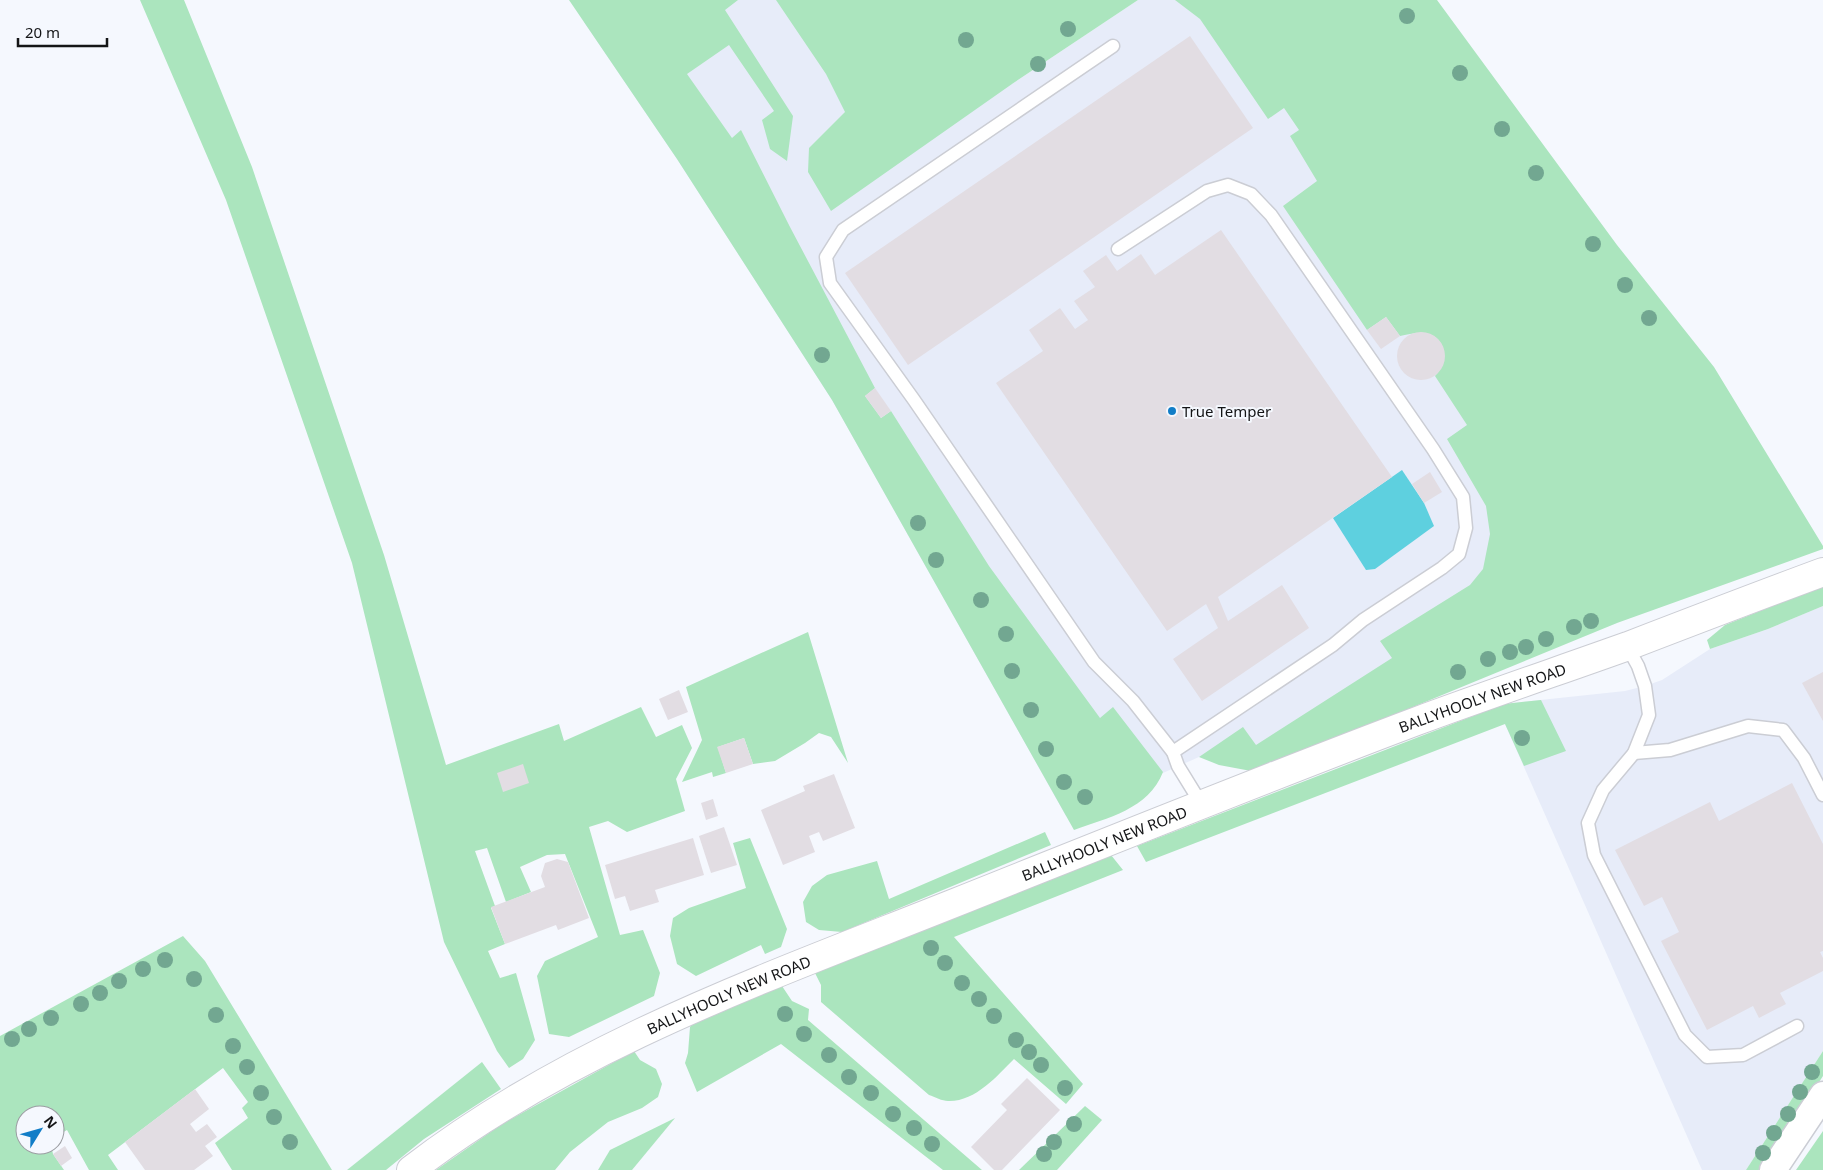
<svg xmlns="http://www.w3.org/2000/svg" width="1823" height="1170" viewBox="0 0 1823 1170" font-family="'Noto Sans',sans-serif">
<rect width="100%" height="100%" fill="#f5f8fe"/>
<!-- built -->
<g fill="#e7ecf9">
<path d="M617 0H954L1012 84 1138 0H1218L1515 423 1617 623 1266 748 1199 757 1066 816 832 400 677 159 584 22Z"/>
<path d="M1823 606V1051L1746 1170H1702L1505 724 1504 704 1625 691 1645 686 1662 680 1710 649 1768 629Z"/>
</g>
<!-- green -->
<g fill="#abe5be">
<path d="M140 0H184L252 167 384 555 446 765 559 724 564 741 641 707 656 737 682 725 692 748 676 779 685 811 627 832 608 821 589 827 620 935 643 930 660 973 654 996 569 1037 549 1034 537 976 545 961 598 937 565 854 547 855 520 867 531 892 506 902 487 848 475 851 495 906 491 908 505 944 488 951 500 978 516 973 535 1040 523 1059 509 1068 497 1051 444 942 352 563 226 200Z"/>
<path d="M569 0H738L725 10 793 116 787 161 770 149 762 120 774 111 729 45 687 74 732 138 741 130 790 227 875 388 865 396 881 418 891 411 989 566 1100 718 1113 707 1163 772C1149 809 1107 818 1074 830L832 400 677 159Z"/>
<path d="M776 0H1138L1012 84 831 211 808 172 809 148 845 112 826 74Z"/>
<path d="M1175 0H1437L1617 245 1714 367 1823 546V549L1617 623 1277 763 1251 771 1219 765 1199 757 1243 727 1256 745 1392 658 1380 641 1470 585 1483 569 1490 534 1486 506 1447 439 1467 425 1435 376C1449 361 1447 336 1424 333 1416 332 1407 335 1400 336L1386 317 1367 330 1283 206 1317 181 1290 136 1299 130 1284 108 1268 119 1200 19Z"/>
<path d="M1823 586V606L1768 629 1710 649 1707 640 1725 625Z"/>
<path d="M808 632 848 763 831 737 819 733 805 743 775 761 753 764 744 738 718 747 726 773 713 777 712 772 682 782 702 740 686 687Z"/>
<path d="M1541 700 1566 751 1524 766 1505 724 1146 862 1137 846 1504 704Z"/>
<path d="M1045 832 1051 845 842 932 819 930 806 922 803 902 812 886 827 875 877 861 889 899Z"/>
<path d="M750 838 787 929 781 947 765 954 761 945 696 976 677 964 670 936 673 918 689 908 746 888 733 843Z"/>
<path d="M1111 855 1123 870 954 937 1083 1084 1066 1104 1014 1059C997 1076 975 1102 948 1101 942 1101 935 1097 929 1095L821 1002V985L815 973Z"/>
<path d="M183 936 205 961 332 1170H232L215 1143 248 1118 242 1108 248 1102 223 1068 108 1155 118 1170H89L67 1130 55 1137V1115H25V1145H51L53 1154 64 1170H0V1036Z"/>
<path d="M782 986 792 1001 809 1009 808 1020 982 1170H943L781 1044 697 1092 685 1063 688 1053 690 1027 694 1021Z"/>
<path d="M634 1051 640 1060 656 1069 662 1084 658 1097 642 1108 608 1122 570 1152 555 1170H436L502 1124Z"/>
<path d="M1823 1051V1076L1761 1170H1746Z"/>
<path d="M482 1062 501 1089 424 1139 386 1170H347Z"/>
<path d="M1085 1106 1102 1120 1057 1170H1019Z"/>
<path d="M675 1118 632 1170H598L610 1150Z"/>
<path d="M1823 1131V1170H1796Z"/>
</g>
<!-- water -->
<path fill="#5ed0df" d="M1402 470 1424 503 1434 526 1375 569 1366 570 1333 518Z"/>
<!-- building -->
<g fill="#e2dde3">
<path d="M1190 36 1253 128 908 365 845 273Z"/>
<path d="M1221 230 1392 477 1218 597 1228 621 1282 585 1309 628 1202 701 1173 659 1218 628 1206 604 1167 631 996 383 1043 351 1029 330 1060 308 1075 329 1088 320 1074 301 1095 287 1083 271 1106 255 1117 271 1141 254 1155 275Z"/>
<path d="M1386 317 1400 336 1381 349 1367 330Z"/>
<circle cx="1421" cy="356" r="24"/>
<path d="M875 388 891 411 881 418 865 396Z"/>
<path d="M1430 472 1442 492 1424 503 1412 484Z"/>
<path d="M1823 672V721L1802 683Z"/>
<path d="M679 690 688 712 668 720 659 699Z"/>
<path d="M744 738 753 764 726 773 717 747Z"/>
<path d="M523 764 529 783 503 792 497 773Z"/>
<path d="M834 774 855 828 823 841 819 832 809 836 815 852 783 865 761 810 805 791 803 786Z"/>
<path d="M1792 783 1823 844V951L1820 952 1823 958V971L1780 993 1786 1004 1759 1018 1753 1006 1707 1030 1661 941 1679 932 1662 897 1644 906 1615 850 1710 802 1719 821Z"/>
<path d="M713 799 718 816 706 820 701 803Z"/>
<path d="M724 827 737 865 711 873 699 836Z"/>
<path d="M693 838 704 875 655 890 659 902 630 911 625 896 615 899 605 865Z"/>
<path d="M557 859 568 862 589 918 558 930 556 925 505 944 491 907 545 887 541 876 545 863Z"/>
<path d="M1027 1078 1060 1110 1002 1170H994L971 1147 1007 1110 1001 1104Z"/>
<path d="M195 1089 209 1109 190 1124 196 1132 207 1124 217 1137 205 1146 213 1156 194 1170H145L125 1142Z"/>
<path d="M65 1146 72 1158 61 1166 53 1154Z"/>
</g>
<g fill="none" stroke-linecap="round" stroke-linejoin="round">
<!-- service casing -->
<g stroke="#cbcdd4" stroke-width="15">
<g id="service">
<path d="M1113 46 843 230 826 257 830 283 914 400 1094 662 1133 701 1173 752 1178 766 1202 805"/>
<path d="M1118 249 1207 191 1228 185 1251 194 1271 215 1433 449 1463 497 1466 528 1459 554 1442 568 1363 620 1333 645 1173 752"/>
<path d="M1627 646 1638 666 1645 686 1649 715 1634 753 1603 790 1588 823 1594 855 1685 1035 1707 1057 1743 1055 1797 1026"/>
<path d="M1634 753 1670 750 1748 726 1783 730 1804 758 1823 795"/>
</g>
</g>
<!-- minor casing -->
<g stroke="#cbcdd4" stroke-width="29">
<path id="minor" d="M1773 1170 1823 1095"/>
</g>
<!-- secondary casing -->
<g stroke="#cbcdd4" stroke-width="30">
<g id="secondary">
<path id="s1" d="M411 1170C573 1045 769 977 957 902 1110 841 1263 779 1417 721 1487 695 1558 671 1628 646 1693 621 1758 596 1823 572"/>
</g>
</g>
<!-- service -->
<use href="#service" stroke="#fff" stroke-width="12"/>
<!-- minor -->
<use href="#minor" stroke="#fff" stroke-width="26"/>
<!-- secondary -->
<use href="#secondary" stroke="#fff" stroke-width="28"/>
</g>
<!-- trees -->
<g fill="#72a791">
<circle cx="1407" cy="16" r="8"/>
<circle cx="1068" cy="29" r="8"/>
<circle cx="966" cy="40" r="8"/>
<circle cx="1038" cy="64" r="8"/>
<circle cx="1460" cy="73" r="8"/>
<circle cx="1502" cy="129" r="8"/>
<circle cx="1536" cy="173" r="8"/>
<circle cx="1593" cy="244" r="8"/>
<circle cx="1625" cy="285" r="8"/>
<circle cx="1649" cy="318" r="8"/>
<circle cx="822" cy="355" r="8"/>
<circle cx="918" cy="523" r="8"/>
<circle cx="936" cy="560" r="8"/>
<circle cx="981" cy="600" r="8"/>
<circle cx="1591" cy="621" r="8"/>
<circle cx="1574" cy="627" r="8"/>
<circle cx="1006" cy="634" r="8"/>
<circle cx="1546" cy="639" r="8"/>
<circle cx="1526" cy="647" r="8"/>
<circle cx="1510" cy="652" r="8"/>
<circle cx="1488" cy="659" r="8"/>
<circle cx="1012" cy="671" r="8"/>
<circle cx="1458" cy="672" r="8"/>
<circle cx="1031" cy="710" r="8"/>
<circle cx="1522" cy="738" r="8"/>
<circle cx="1046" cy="749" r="8"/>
<circle cx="1064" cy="782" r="8"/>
<circle cx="1085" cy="797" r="8"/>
<circle cx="931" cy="948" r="8"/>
<circle cx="165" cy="960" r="8"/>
<circle cx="945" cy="963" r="8"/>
<circle cx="143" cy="969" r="8"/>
<circle cx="194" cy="979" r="8"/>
<circle cx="119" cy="981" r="8"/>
<circle cx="962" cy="983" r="8"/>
<circle cx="100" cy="993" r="8"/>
<circle cx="979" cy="999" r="8"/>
<circle cx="81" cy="1004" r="8"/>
<circle cx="785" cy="1014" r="8"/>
<circle cx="216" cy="1015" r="8"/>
<circle cx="994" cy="1016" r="8"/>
<circle cx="51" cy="1018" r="8"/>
<circle cx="29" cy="1029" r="8"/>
<circle cx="804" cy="1034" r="8"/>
<circle cx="12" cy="1039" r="8"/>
<circle cx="1016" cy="1040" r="8"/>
<circle cx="233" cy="1046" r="8"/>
<circle cx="1029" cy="1052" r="8"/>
<circle cx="829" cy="1055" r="8"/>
<circle cx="1041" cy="1065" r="8"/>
<circle cx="247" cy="1067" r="8"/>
<circle cx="1812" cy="1072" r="8"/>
<circle cx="849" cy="1077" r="8"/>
<circle cx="1065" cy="1088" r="8"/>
<circle cx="1800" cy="1092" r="8"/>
<circle cx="261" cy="1093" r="8"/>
<circle cx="871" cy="1093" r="8"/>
<circle cx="893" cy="1114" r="8"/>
<circle cx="1788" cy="1114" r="8"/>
<circle cx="274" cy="1117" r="8"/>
<circle cx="1074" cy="1124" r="8"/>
<circle cx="914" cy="1128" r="8"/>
<circle cx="1774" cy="1133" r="8"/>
<circle cx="290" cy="1142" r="8"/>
<circle cx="1054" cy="1142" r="8"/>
<circle cx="932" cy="1144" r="8"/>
<circle cx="1763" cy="1153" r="8"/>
<circle cx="1044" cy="1154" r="8"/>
</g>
<!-- markers -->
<circle fill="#117dc7" stroke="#f5f8fe" stroke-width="2" cx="1172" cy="411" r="5"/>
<g text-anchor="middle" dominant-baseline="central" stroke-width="4" stroke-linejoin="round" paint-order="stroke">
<!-- poi labels -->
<g font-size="15" fill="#141517" stroke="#f5f8fe" text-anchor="start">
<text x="1182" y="411">True Temper</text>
</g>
<!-- street labels -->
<g font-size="15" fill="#141517" stroke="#f5f8fe">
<text stroke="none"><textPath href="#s1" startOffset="1174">BALLYHOOLY NEW ROAD</textPath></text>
<text stroke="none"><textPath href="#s1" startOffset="769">BALLYHOOLY NEW ROAD</textPath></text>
<text stroke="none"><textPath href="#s1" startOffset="364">BALLYHOOLY NEW ROAD</textPath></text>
</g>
</g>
<!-- north arrow -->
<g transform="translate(40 1130) rotate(53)"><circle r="24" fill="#f5f8fe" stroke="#9b9da2"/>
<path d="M0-4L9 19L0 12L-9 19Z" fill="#117dc7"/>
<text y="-8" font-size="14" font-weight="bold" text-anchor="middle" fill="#141517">N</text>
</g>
<!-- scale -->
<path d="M18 38v8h89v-8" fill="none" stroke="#141517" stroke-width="2.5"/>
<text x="25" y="38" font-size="15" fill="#141517" stroke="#f5f8fe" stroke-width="4" paint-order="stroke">20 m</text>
</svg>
